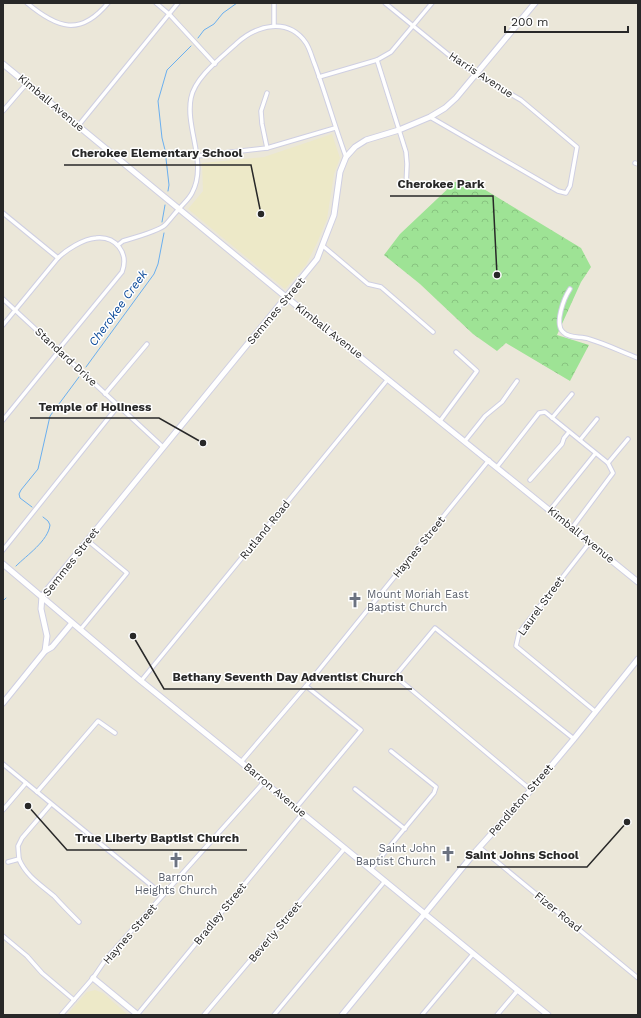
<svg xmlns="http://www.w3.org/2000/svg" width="641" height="1018" viewBox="0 0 641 1018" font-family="'Work Sans',sans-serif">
<defs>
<pattern id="forest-crowns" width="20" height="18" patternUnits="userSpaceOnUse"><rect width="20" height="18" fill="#9ee395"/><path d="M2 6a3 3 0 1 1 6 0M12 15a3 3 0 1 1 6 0" fill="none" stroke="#88c380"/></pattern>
</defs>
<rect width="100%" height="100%" fill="#ebe7d9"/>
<!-- education -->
<g fill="#ede9c8">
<path d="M332 134 340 158 334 174 327 219 317 243 306 265 285 289 188 209 203 191 202 163 264 157Z"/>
<path d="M95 990 103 993 128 1015H67L87 992Z"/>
</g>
<!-- forest -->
<path fill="url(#forest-crowns)" d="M469 180 581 248 591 267 581 282 557 335 589 345 570 381 506 343 497 351 473 334 420 284 384 255 400 234 455 182Z"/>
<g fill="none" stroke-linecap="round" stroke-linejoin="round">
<!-- stream -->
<g stroke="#6aafef" stroke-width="1">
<path d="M198 38 204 30 214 24 223 13 237 3"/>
<path d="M168 191 169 185 165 150 162 138 158 101 167 70 191 46"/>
<path d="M162 222 165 205"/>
<path d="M86 367 154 274 158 264 164 233"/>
<path d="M32 507 20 498 19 494 21 490 38 469 50 416 79 377"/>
<path d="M16 566C27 555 48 541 50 525L48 521 43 517"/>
<path d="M3 601 6 598"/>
</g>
<!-- street casing -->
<g stroke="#cfcfe2" stroke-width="5.5">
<g id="street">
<path d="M27 3C57 28 80 37 108 3"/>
<path d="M156 3 169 14 215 64"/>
<path d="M385 3 455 60 476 74 521 100 577 147 570 186 566 193 558 191 430 117"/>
<path d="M274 26V3"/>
<path d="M377 60 406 152 407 164 406 187"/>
<path d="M319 77 377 60 391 52 432 3"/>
<path d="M267 93 261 111 262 124 267 148"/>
<path d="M3 111 27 83"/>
<path d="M78 126 178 3"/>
<path d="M197 156 267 148 335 128"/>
<path d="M635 163 638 164"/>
<path d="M3 213 58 258"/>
<path d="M118 245 123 241C133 238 159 231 165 225 170 220 174 214 179 209 183 204 189 199 192 193 208 164 185 128 191 98 195 77 222 57 237 43 257 25 288 17 306 43 310 49 312 58 315 65 326 95 335 127 346 157"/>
<path d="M323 246 368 284 381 287 433 332"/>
<path d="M570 289C564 298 554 324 563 332 569 339 581 336 589 339 606 344 622 352 638 358"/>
<path d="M3 299 163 447"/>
<path d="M3 325 58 258C66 250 83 239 96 238 116 236 129 253 122 272L58 350"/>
<path d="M105 394 147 344"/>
<path d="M552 418 572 394"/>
<path d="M3 420 59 351"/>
<path d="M440 421 477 371 456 352"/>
<path d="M580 440 597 419"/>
<path d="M465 441 485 416 502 402 517 381"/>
<path d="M608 463 628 439"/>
<path d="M497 467 539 413 545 412 608 463 613 473 572 528"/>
<path d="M530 480 562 444 564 438 569 432"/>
<path d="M550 510 595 454"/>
<path d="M590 542 519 633 516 646 596 712"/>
<path d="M3 550 118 406"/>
<path d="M80 630 127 573 87 540"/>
<path d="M141 681 388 379"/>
<path d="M241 762 306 686 489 460"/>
<path d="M3 764 163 895"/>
<path d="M355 789 405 829"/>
<path d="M531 790 395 676 435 628 574 739"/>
<path d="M37 792 98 721 115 733"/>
<path d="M296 808 361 730 306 686"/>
<path d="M3 810 26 783"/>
<path d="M479 847 638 978"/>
<path d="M19 859 18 846 22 838 51 804"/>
<path d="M8 862 19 859C26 876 41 885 54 896 62 905 70 913 79 922"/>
<path d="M371 869 434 793 436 787 391 751"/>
<path d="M3 936 27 956 42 973 74 1000"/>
<path d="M61 1015 93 978 106 959 264 782"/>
<path d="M137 1015 303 813"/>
<path d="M204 1015 345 848"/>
<path d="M274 1015 385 881"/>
<path d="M422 1015 473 954"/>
<path d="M497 1015 518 990"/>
</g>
</g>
<!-- secondary casing -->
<g stroke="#cfcfe2" stroke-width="7">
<g id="secondary">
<path d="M3 64 286 297 638 582"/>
<path d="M3 564 141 681 241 762 264 782 548 1015"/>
<path d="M45 651 52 647 72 623"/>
<path d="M3 703 45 651 47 636 41 609 42 596 317 259 334 215 340 172 346 157 355 147 366 140 399 130 430 117 445 108 456 98 535 3"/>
<path d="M93 978 138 1015"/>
<path d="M342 1015 476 851 531 790 573 740 638 659"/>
</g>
</g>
<!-- street -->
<use href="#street" stroke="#fff" stroke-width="3.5"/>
<!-- secondary -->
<use href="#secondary" stroke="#fff" stroke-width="5"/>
</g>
<!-- icons -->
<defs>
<g id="church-bare" transform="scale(1.2)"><path d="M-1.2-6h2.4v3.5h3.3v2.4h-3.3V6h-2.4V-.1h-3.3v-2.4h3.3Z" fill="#6b7280" stroke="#fff" stroke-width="2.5" paint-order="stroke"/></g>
</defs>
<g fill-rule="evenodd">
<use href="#church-bare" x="355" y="600"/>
<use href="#church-bare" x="448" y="854"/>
<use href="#church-bare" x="176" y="860"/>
</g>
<g text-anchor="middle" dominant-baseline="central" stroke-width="3" stroke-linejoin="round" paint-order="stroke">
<!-- street labels -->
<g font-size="11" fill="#282828" stroke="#fff">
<text transform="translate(481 75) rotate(33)">Harris Avenue</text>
<text transform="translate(51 103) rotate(40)">Kimball Avenue</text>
<text transform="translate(276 311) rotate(-50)">Semmes Street</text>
<text transform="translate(329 331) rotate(38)">Kimball Avenue</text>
<text transform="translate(66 357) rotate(43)">Standard Drive</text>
<text transform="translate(265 530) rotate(-51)">Rutland Road</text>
<text transform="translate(581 535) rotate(39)">Kimball Avenue</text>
<text transform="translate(419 547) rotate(-51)">Haynes Street</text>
<text transform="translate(71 562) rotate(-52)">Semmes Street</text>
<text transform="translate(541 606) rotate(-54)">Laurel Street</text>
<text transform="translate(275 790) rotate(40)">Barron Avenue</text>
<text transform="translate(521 800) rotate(-49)">Pendleton Street</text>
<text transform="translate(558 912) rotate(39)">Fizer Road</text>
<text transform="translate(220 914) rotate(-51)">Bradley Street</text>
<text transform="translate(275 932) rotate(-50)">Beverly Street</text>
<text transform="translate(130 934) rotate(-49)">Haynes Street</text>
</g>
<!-- worship labels -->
<g font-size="11" fill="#5b616d" stroke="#fff" text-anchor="start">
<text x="367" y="594">Mount Moriah East<tspan x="367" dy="13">Baptist Church</tspan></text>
<text x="436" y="848" text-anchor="end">Saint John<tspan x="436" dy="13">Baptist Church</tspan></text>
<text x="176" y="877" text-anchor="middle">Barron<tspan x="176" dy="13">Heights Church</tspan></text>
</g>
<!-- water labels -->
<g font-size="12" font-style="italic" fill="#0b4999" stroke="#fff">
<text transform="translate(118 308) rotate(-54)">Cherokee Creek</text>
</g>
</g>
<!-- callouts -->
<path fill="none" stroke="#282828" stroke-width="1.5" d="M261 214L251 165H64M497 275L493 196H390M203 443L159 418H30M133 636L164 689H412M28 806L67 850H247M627 822L587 867H457"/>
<g fill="#282828" stroke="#fff" stroke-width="1.5">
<circle cx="261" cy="214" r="4"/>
<circle cx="497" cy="275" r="4"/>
<circle cx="203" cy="443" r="4"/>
<circle cx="133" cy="636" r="4"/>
<circle cx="28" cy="806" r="4"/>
<circle cx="627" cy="822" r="4"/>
</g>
<g font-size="12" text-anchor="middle" font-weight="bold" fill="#282828" stroke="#fff" stroke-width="3" stroke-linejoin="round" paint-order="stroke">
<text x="157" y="157">Cherokee Elementary School</text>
<text x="441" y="188">Cherokee Park</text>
<text x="95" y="411">Temple of Holiness</text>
<text x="288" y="681">Bethany Seventh Day Adventist Church</text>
<text x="157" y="842">True Liberty Baptist Church</text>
<text x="522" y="859">Saint Johns School</text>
</g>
<!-- border -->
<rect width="641" height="1018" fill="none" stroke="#282828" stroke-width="8"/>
<!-- scale -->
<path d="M505 26v6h123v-6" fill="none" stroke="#282828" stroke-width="2"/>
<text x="511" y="26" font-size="12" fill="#282828" stroke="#ffffff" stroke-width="3" paint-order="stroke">200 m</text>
</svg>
